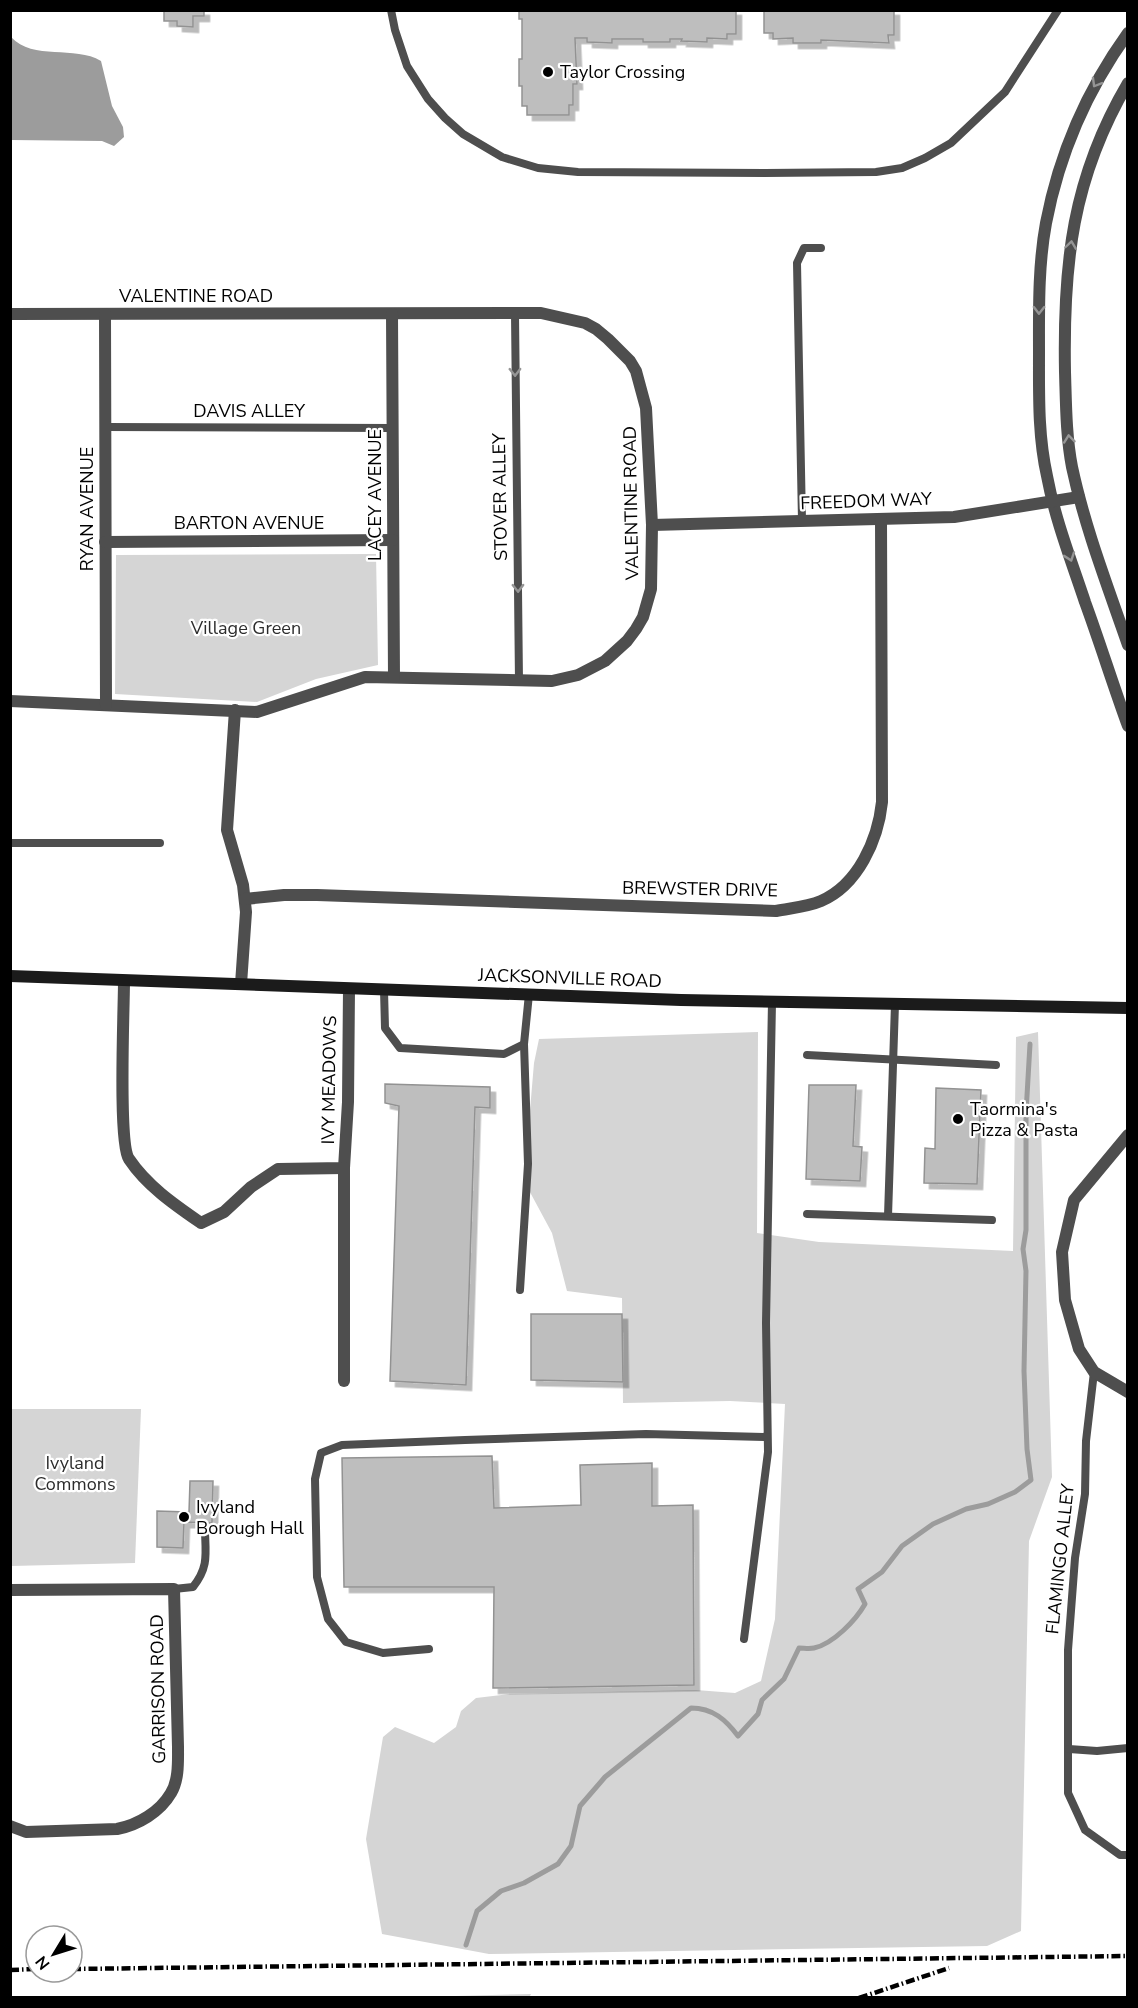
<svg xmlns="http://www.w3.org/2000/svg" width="1138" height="2008" viewBox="0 0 1138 2008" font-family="'Nunito Sans',sans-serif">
<defs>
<filter id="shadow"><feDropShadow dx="5.5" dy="5.5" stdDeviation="0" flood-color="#0004"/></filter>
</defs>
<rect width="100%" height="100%" fill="#fff"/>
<!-- green -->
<g fill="#d5d5d5">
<path d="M376 554 378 665 316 679 257 702 115 694 116 555Z"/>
<path d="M758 1032 757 1233 819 1242 1013 1251 1016 1037 1038 1032 1052 1477 1029 1541 1021 1931 987 1946 489 1954 382 1934 366 1839 383 1737 395 1727 434 1743 456 1727 461 1711 476 1698 510 1694 696 1690 735 1693 761 1681 775 1619 785 1404 730 1401 623 1403 622 1298 567 1291 552 1233 524 1181 534 1063 539 1039Z"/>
<path d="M11 1409H141L135 1563 11 1566Z"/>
<path d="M531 1994 529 1998 419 1997Z"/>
</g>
<!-- water -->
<path fill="#9c9c9c" d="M11 37C33 61 75 45 101 61L112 106 123 127 124 137 114 146 102 141 11 140Z"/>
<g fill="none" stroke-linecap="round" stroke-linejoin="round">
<!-- stream -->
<path stroke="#9c9c9c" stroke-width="5" d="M466 1945 477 1911 501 1891 524 1883 558 1864 571 1846 580 1806 605 1777 691 1708C713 1708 726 1720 738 1736L758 1714 762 1700 784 1679 799 1648C804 1648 809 1649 814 1648 833 1644 856 1620 865 1604L858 1589 882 1572 902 1546 933 1524 966 1509 988 1504 1015 1492 1031 1480 1027 1449 1024 1371 1026 1271 1023 1249 1026 1230V1113L1030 1044"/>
</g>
<!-- building -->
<g fill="#bebebe" stroke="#929292" stroke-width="1.5" filter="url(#shadow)">
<path d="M164 10H204V16H193V27L177 26V21H164Z"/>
<path d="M519 10H736V34H727V39L707 38V42L681 41 682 39H670V42H643V39H612V43L587 42V38H575L577 84H573V105H569V115H527V106H522V86H519V59H522V19H519Z"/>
<path d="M764 10H894V35H888L889 43 821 40V43H793V38L773 39V33H764Z"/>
<path d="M385 1084 490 1087V1108L475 1107 466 1385 390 1381 399 1106 385 1103Z"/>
<path d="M809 1085H856L853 1146 862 1147 860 1181 806 1179Z"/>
<path d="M936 1088 981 1090 977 1184 924 1183 925 1148 935 1149Z"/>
<path d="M531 1314H622L623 1382 531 1380Z"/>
<path d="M492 1456 494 1508 581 1505 580 1465 652 1463V1506L693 1505 694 1685 493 1688 494 1587H344L342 1458Z"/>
<path d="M190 1481H213L212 1523 184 1522 183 1548 157 1547V1511L189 1512Z"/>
</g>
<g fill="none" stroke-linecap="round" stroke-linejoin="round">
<!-- lane -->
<g stroke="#4e4e4e" stroke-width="8">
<path d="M391 10 395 30 407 66 428 99 445 118 463 134 502 157 538 168 578 172 765 173 876 172 902 168 925 158 951 143 1005 92 1058 10"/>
<path d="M515 314 519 681"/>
<path d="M105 427 393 428"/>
<path d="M802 521 797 263 804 248H821"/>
<path d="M10 843H160"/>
<path d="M384 990 385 1028 400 1048 504 1054 524 1044 529 994"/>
<path d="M807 1055 996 1065"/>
<path d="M807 1214 992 1220"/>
<path d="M888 1216 895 1004"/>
<path d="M520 1290 528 1164 524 1044"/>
<path d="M1094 1372 1086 1441 1085 1494 1075 1558 1068 1650V1793L1085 1830 1120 1855H1128"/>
<path d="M174 1589 193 1587C208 1568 206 1556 205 1533"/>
<path d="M744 1639 768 1452 766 1323 772 1002"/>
<path d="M429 1649 383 1653 346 1642 328 1619 317 1577 315 1479 321 1453 342 1445 465 1440 646 1434 767 1437"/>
<path d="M1069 1749 1097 1751 1128 1748"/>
</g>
<!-- street -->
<g stroke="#4e4e4e" stroke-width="12">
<path d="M1128 33C1087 90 1059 155 1046 223 1038 266 1039 311 1039 354 1039 395 1038 436 1047 476 1055 519 1071 560 1085 602 1100 643 1113 685 1128 726"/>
<path d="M1128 83C1072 178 1063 264 1065 372 1066 403 1066 436 1072 467 1085 528 1108 587 1128 645"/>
<path d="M10 314 541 313 585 323 596 329 608 339 630 361 636 371 646 408 652 525 651 589 643 617 636 629 627 641 605 661 578 675 552 681 365 677 257 712 10 701"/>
<path d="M105 314 106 705"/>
<path d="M392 314 394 677"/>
<path d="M652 525 954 517 1079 497"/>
<path d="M105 542 393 540"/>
<path d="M235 710 227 830 243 885 246 912 241 984"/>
<path d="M245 899 284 895H317L776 911C791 908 807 907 821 901 858 885 878 840 882 802L881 519"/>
<path d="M124 981C124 1010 118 1143 129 1159 147 1186 175 1205 201 1223L224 1212 251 1187 278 1169 344 1168 348 1102 349 989"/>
<path d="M1128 1135 1074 1200 1062 1252 1065 1300 1079 1349 1094 1372 1128 1392"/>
<path d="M344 1168V1381"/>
<path d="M10 1590 174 1589 178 1747C178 1761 179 1780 171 1793 160 1812 138 1825 117 1829L26 1832 10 1826"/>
</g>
<!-- secondary -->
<path stroke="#1b1b1b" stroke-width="12" d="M10 976 681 1000 1128 1008"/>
<!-- rail -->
<g stroke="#000" stroke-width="4.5" stroke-dasharray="9 3 1.5 3" stroke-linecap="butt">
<path d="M72 1969 1128 1956"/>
<path d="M10 1970 36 1969"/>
<path d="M859 1998 949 1968"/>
</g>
</g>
<!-- one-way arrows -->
<defs><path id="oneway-chevron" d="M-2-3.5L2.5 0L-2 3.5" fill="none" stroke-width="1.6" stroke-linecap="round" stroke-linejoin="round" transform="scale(1.5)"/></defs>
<g stroke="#959595">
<use href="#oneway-chevron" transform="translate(1096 83) rotate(120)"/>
<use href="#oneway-chevron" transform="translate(1071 245) rotate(-82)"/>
<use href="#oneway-chevron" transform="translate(1039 310) rotate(91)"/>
<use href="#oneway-chevron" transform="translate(515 372) rotate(89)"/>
<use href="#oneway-chevron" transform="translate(1069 439) rotate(-96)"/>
<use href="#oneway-chevron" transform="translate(1070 557) rotate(71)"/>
<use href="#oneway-chevron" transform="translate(518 588) rotate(89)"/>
</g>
<!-- markers -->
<g fill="#000" stroke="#fff" stroke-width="2">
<circle cx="548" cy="72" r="6"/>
<circle cx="958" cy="1119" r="6"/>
<circle cx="184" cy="1517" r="6"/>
</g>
<g text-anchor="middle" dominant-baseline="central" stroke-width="4.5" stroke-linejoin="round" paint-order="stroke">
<!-- poi labels -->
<g font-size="18" fill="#000" stroke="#fff" text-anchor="start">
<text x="560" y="72">Taylor Crossing</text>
<text x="970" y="1109">Taormina's<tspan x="970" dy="21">Pizza &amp; Pasta</tspan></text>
<text x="196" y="1507">Ivyland<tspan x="196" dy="21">Borough Hall</tspan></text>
</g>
<!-- street labels -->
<g font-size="18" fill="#000" stroke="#fff">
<text x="196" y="296">VALENTINE ROAD</text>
<text x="249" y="411">DAVIS ALLEY</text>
<text transform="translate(375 495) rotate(-90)">LACEY AVENUE</text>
<text transform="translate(500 497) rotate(-91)">STOVER ALLEY</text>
<text transform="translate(866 501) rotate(-2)">FREEDOM WAY</text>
<text transform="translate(631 503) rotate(-91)">VALENTINE ROAD</text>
<text transform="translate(87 509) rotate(-90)">RYAN AVENUE</text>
<text x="249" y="523">BARTON AVENUE</text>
<text transform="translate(700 889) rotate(1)">BREWSTER DRIVE</text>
<text transform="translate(570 978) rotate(2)">JACKSONVILLE ROAD</text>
<text transform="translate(329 1080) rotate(-89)">IVY MEADOWS</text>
<text transform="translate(1060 1559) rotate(-84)">FLAMINGO ALLEY</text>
<text transform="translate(158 1689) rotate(-91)">GARRISON ROAD</text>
</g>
<!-- park labels -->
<g font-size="18" fill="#2c2c2c" stroke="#fff">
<text x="246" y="628">Village Green</text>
<text x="75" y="1463">Ivyland<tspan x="75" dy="21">Commons</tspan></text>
</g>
</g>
<!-- border -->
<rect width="1138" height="2008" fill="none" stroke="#000000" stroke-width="24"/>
<!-- north arrow -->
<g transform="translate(54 1954) rotate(232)"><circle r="28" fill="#ffffff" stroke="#999999" stroke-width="1.5"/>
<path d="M0-4.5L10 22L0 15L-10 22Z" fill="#000000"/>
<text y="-9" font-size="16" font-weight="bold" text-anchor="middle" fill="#000000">N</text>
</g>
</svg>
